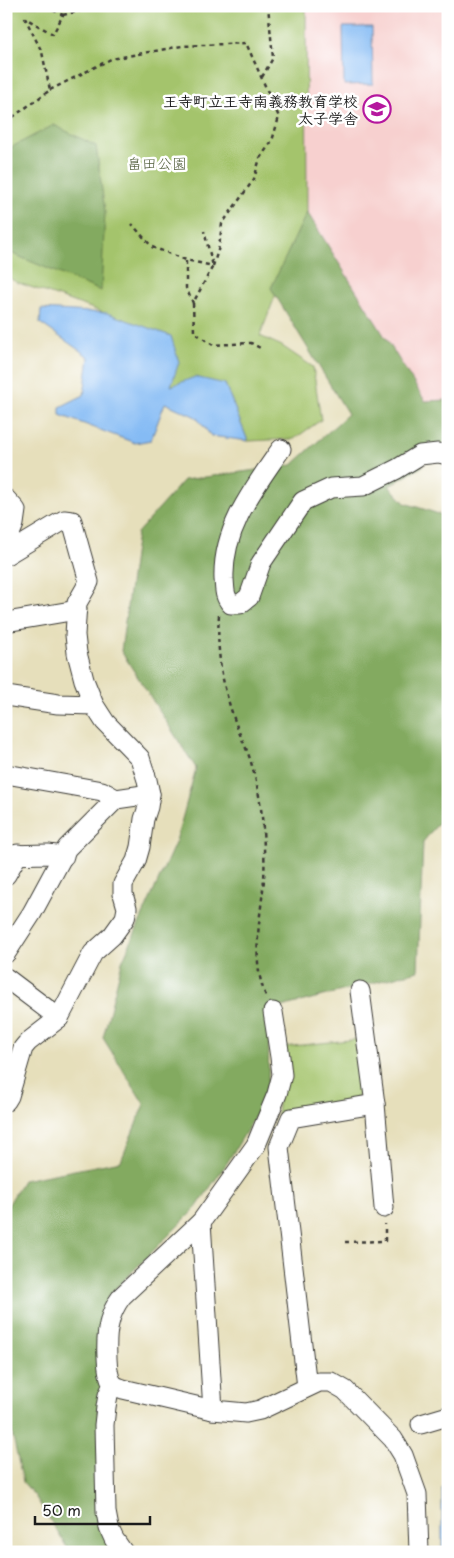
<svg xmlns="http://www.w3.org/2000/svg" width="454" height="1558" viewBox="0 0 454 1558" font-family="'Playpen Sans','Klee One',sans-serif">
<rect width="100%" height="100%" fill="#fff"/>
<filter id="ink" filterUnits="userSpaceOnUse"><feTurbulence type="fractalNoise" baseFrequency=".02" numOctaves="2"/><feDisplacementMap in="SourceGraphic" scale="10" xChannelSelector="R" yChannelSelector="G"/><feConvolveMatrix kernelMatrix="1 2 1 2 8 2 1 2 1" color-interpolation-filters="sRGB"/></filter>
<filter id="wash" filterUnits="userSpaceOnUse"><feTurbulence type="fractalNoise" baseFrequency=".0096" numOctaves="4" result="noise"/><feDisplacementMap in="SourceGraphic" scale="20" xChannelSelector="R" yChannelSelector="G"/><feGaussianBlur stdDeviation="1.12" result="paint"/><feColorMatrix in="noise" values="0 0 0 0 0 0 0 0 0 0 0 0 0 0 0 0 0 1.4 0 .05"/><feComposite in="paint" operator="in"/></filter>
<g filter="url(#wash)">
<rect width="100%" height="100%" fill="#e6dfbb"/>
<!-- built -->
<path fill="#f7d0cf" d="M306 6H448V400L425 401 307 212Z"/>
<!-- green -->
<g fill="#a4c46c" stroke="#607044">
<path d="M6 6H306L307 212 260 336 282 346 313 367 321 420 294 439 248 441 225 384 171 386V336L16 282 6 276Z"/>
<path d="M359 1039 366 1085 356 1099 277 1115 283 1047Z"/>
</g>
<!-- forest -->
<g fill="#83aa60" stroke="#50633e">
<path d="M54 125 96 146 105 212 101 291 6 251V150Z"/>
<path d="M307 212 425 401 448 400V449L418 447 423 466 389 486 405 503 448 517V811L423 842 418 971 266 1011 269 1041 268 1083 256 1115 227 1163 196 1208 111 1293 101 1310 99 1342 105 1386 116 1552H79L68 1549 35 1496 23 1482 8 1415 6 1414V1209L23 1180 121 1161 144 1104 103 1038 122 962 176 841 196 768 121 651 137 533 184 480 292 465 348 414 271 288Z"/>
</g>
<!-- water -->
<g fill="#85bbf4" stroke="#506c88">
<path d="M343 27H372L373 84 344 85Z"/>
<path d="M41 309 107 313 171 336 179 362 171 386 195 377 225 384 248 441 211 436 196 417 165 403 151 440 135 443 60 415V407L84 395 89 357 40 323Z"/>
<path d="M448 1484V1552H442V1487Z"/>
</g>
</g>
<g filter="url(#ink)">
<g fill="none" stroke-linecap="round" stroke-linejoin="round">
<!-- street casing -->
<g stroke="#3a3934" stroke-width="21">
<g id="street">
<path d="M281 449C254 488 222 529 224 579 225 590 224 596 231 604H240L249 597 261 563 303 501 331 488 363 486 397 469 420 455 438 453 448 455"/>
<path d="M6 499 16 510 14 524 6 544"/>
<path d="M6 555 64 520 72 521 89 582 77 603 75 635 77 653 84 680 94 705 105 722 140 758 147 780 150 794 148 807 144 819 140 847 136 861 123 884V894L127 908 125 918 112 936 93 953 59 1018 28 1042 23 1048 9 1096 6 1101"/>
<path d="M6 622 77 610"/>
<path d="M6 696 58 704 94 705"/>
<path d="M6 774 102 791 116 799"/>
<path d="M6 855 48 854 64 856"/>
<path d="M6 875 18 854"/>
<path d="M6 953 32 913 67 848 116 799 150 794"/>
<path d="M6 978 59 1018"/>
<path d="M360 991 375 1104 384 1208"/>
<path d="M273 1012 280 1057 282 1075 277 1094 256 1145 201 1222 122 1296C116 1304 111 1314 109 1324 106 1336 105 1374 113 1384 115 1386 120 1388 123 1389L213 1410 246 1413 260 1410 319 1382H331L345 1390 393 1439 403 1455 417 1494 419 1552"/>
<path d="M201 1222 213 1410"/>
<path d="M113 1384 108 1395 106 1407 104 1425 106 1512 109 1528 114 1539 123 1552"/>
<path d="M307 1387 279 1147 291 1118 375 1104"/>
<path d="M421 1424 448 1416"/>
</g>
</g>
<!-- path -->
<g stroke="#3a3934" stroke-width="2.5" stroke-dasharray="4 4" stroke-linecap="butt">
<path d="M63 15 101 6"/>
<path d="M262 77 273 58 268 6"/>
<path d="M50 90 111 59 182 46 246 43 279 117 272 141 260 158 254 179 222 224 219 247 213 266 186 260 152 247 132 224"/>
<path d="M6 122 50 90 42 52 25 18 53 34 63 15 44 6"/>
<path d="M186 261V288L193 303 213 266 204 231"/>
<path d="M193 303 194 332 213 345 251 343 262 349"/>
<path d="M219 615C216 656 223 688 237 727 242 740 249 753 252 766 258 787 262 809 263 830 264 846 265 863 264 879 261 917 250 960 266 996"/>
<path d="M345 1242 385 1241V1224"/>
</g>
<!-- street -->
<use href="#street" stroke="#fff" stroke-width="19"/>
</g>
</g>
<!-- icons -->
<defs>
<g id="school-ring" transform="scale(1.4375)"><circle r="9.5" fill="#fff" stroke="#b5179e" stroke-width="1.5"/><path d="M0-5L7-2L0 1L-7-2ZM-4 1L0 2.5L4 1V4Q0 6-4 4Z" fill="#b5179e"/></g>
</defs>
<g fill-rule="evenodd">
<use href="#school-ring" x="377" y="109"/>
</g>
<g text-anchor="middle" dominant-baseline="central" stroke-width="5" stroke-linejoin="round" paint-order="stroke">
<!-- poi labels -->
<g font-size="15" font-weight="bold" fill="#1c1c1c" stroke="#fff" text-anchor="end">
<text x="358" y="100">王寺町立王寺南義務教育学校<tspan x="358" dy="17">太子学舎</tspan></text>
</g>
<!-- park labels -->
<g font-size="15" fill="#525f3c" stroke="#fff">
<text x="157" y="162">畠田公園</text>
</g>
</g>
<!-- margin -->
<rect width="454" height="1558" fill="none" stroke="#fff" stroke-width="25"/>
<!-- scale -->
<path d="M35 1516v8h115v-8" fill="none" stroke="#1c1c1c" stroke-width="2.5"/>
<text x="42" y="1516" font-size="15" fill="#1c1c1c" stroke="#ffffff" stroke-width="4" paint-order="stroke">50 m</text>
</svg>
